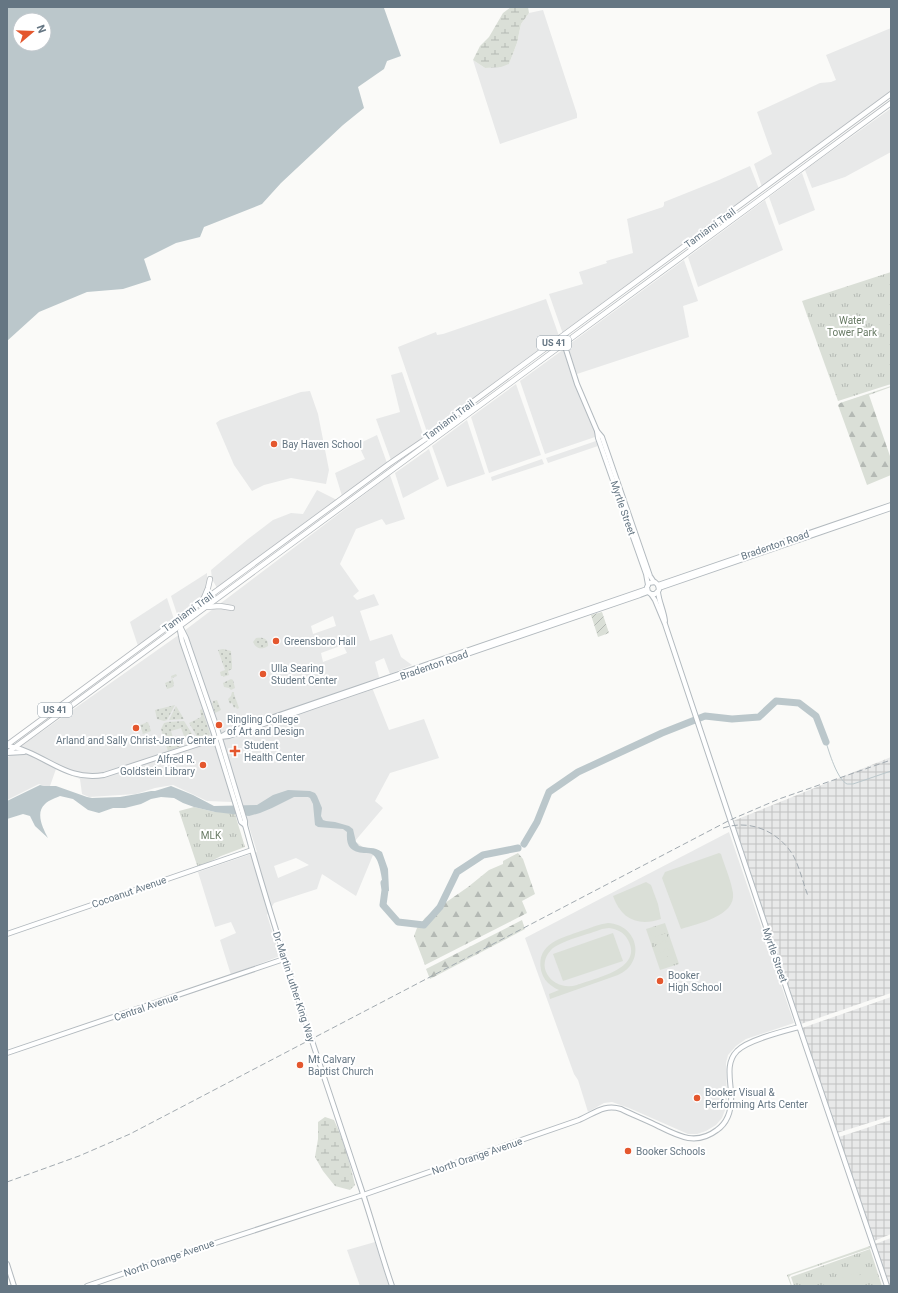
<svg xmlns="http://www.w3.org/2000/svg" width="898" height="1293" viewBox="0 0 898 1293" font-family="Roboto,sans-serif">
<defs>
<pattern id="industrial-grid" width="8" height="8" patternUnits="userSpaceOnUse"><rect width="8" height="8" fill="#e8e9e9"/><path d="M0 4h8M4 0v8" fill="none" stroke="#c0c1c2"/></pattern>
<pattern id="grass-dots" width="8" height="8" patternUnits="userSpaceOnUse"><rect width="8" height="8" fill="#dadfd7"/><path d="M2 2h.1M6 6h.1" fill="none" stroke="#b4b9b4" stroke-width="1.8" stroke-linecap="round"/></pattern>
<pattern id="forest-firs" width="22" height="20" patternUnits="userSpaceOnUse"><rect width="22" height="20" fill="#dadfd7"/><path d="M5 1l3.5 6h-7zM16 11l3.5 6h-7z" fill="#b4b9b4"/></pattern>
<pattern id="wetland-marsh" width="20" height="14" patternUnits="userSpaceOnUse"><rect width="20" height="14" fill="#dadfd7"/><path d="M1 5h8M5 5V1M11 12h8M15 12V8" fill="none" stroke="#b4b9b4"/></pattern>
<pattern id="park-tufts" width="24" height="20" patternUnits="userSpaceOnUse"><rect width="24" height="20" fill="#dadfd7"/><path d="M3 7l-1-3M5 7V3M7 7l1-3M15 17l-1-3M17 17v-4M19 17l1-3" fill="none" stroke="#b4b9b4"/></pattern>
<pattern id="garden-furrows" width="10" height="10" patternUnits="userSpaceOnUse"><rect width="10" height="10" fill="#dadfd7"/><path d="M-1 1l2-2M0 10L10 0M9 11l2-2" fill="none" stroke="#b4b9b4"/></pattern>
</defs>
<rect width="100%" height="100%" fill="#fafaf8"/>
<!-- built -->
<g fill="#e8e9e9" fill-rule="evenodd">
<path d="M543 10 577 114V118L500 144 473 60 485 68 509 64 517 43 521 24 529 13Z"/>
<path d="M891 28V92L762 187 754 164 772 154 757 112 820 83 831 82 836 80 826 55Z"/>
<path d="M890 109 891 113V152L845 177 812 188 805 170Z"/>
<path d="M750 166 759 189 563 334 549 294 583 284 579 272 607 263 606 261 633 253 627 219 663 207 664 205V202L719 180Z"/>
<path d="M802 173 815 210 779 225 769 197Z"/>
<path d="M765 200 783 250 698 287 688 257Z"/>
<path d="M684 260 698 301 683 306 689 337 577 374 567 346Z"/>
<path d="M546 299 559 336 428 435 398 347 436 332 437 335 443 334Z"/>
<path d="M564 349 575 385 595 431V437L545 454 520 381Z"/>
<path d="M402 372 424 437 391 460 376 419 400 412 391 375Z"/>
<path d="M516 384 541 455 489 473 471 417Z"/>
<path d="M310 391 318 414 329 470 326 484 291 478 264 485 252 491 234 465 216 423 220 420 301 392Z"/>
<path d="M467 420 485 474 447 487 432 446Z"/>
<path d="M377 435 387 463 342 496 335 473 365 459 358 444Z"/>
<path d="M596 441 598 446 548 463 546 458Z"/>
<path d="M429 449 439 479 403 498 395 473Z"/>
<path d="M542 459 544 464 492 481 491 477Z"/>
<path d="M390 475 405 519 386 525 382 519 356 529 340 564 359 591 353 596 357 600 374 594 379 605 360 611 370 641 392 634 401 657 412 665 390 674 384 658 375 662 379 677 373 690 389 730 424 719 439 758 390 773 375 801 383 808 355 841 373 855 356 896 322 874 317 889 274 903 267 915 280 956 231 975 220 940 236 933 231 922 215 927 198 872 257 852 247 820 232 802 207 801 173 785 155 788 136 794 89 797 82 794 80 779 56 769 50 786H44L39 784 7 800V758L20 747 180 634ZM333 616 336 626 313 634 311 626ZM343 645 347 653 323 662 321 653ZM296 858 309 865 278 878 274 866Z"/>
<path d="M317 490 337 500 217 588 212 579 211 570 248 539 273 520 291 513 303 514Z"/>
<path d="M207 573V580L206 588 200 600 178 617 171 596Z"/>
<path d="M167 598 174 619 138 646 130 622Z"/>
<path d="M729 832 794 1023 746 1039 736 1046 728 1055 726 1063 727 1105 722 1118 716 1125 706 1131 697 1134H688L629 1108 612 1102 604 1103 588 1112 578 1080 574 1074 525 938Z"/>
<path d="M375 1242 389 1286H360L347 1250Z"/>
</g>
<!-- industrial -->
<g fill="url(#industrial-grid)">
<path d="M891 757V993L801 1024 733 821Z"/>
<path d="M891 997V1116L837 1133 802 1028Z"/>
<path d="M891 1120V1234L874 1241 839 1137Z"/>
<path d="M891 1238V1286H889L875 1244Z"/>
</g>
<!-- grass -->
<g fill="url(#grass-dots)">
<path d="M256 638C262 637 269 638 268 646 262 650 256 649 253 642Z"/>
<path d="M223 649 231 651 232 665V669L228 671 229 675 223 677V676H221L220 672 225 670 218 650Z"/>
<path d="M176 674 177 676 172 678 174 683 173 687 167 689 165 683 172 680 171 676Z"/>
<path d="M231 679 233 680 235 688 231 690 229 688 224 687 223 683Z"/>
<path d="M232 692H234V694L239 708 237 709 236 707 234 708 232 703 230 704 228 699 231 696Z"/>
<path d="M217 700 221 710 215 713 212 703H213V701Z"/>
<path d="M175 705 167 720 164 721 157 719 155 710Z"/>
<path d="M176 706 184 719 169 720Z"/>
<path d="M202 709 210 734 207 737 199 740 189 723 201 717 200 710Z"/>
<path d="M184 721 196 740 187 744 181 728 171 731 175 744 181 742 182 746 168 751 161 729 164 723 168 722Z"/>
<path d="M148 722 151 731 143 734 140 725Z"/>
</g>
<!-- forest -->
<g fill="url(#forest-firs)">
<path d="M891 386V387L869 395 891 459V475L867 485 838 405 840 403Z"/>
<path d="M518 853 523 859 535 894 522 901 527 913 425 965 414 936 417 928 425 918 435 910 468 887 489 870 503 864V861Z"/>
<path d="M522 920 525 929 430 979 426 969Z"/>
</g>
<!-- wetland -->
<g fill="url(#wetland-marsh)">
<path d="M511 7H528L529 13 521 24 517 43 509 64 501 67 485 68 473 60 480 46 489 37 503 13Z"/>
<path d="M325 1117 334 1120C344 1141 350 1163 355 1185L350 1190 335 1186 323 1171 315 1157 318 1139V1122Z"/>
</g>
<!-- park -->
<g fill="url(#park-tufts)">
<path d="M891 272V384L838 401 802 301Z"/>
<path d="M194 807 215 812 234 811 245 847 221 856 198 868 179 811Z"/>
<path d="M665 923 679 964 660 970 646 929Z"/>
<path d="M870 1246 871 1248 791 1275 789 1277 792 1286H791L787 1275Z"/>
<path d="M870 1249 882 1286H794L791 1277Z"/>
</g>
<!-- garden -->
<path fill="url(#garden-furrows)" d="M602 612 609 633 598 637 591 615Z"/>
<!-- pitch -->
<g fill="#dadfd7" fill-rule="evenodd">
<path d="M719 853 721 854C725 867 731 880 733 893 736 916 697 924 681 929L662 878 665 872Z"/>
<path d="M646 882 651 885 658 904 661 919C638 927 621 919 613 896Z"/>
<path d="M608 923C639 925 646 963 618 975L550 999 549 994 559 990C550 986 543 980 541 970 536 943 562 938 581 931 590 928 599 924 608 923ZM609 928C617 929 624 932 628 940 644 969 595 978 577 985 554 992 534 968 551 950 559 941 590 934 602 929Z"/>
<path d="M663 926 665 932 652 936 650 930Z"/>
<path d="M613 933 623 961 563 981 553 954Z"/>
<path d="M666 933 668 939 655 944 653 938Z"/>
<path d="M668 941 670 947 657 952 655 946Z"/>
<path d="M671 949 673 955 660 959 658 954Z"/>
<path d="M673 957 675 963 663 967 661 961Z"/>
<path d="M859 1272 863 1286H819Z"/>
</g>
<!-- water -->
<g fill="#bbc7cb" fill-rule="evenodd">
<path d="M7 7H385L384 8 401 56 387 61 384 69 358 87 364 108 343 125 281 183 262 204 204 227 200 237 176 243 144 259 151 280 123 289 87 292 39 312 7 341ZM20 20H44V44H20Z"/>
<path d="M40 785 44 786H56L87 797 92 798 120 797 137 794 151 791H155L171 786 193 795 214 806 257 805 273 795 288 790 310 791 315 793 317 796 322 808 321 816 323 820 326 821 335 822 349 826 353 829 356 842 359 846C368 849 374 846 382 852L388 869 389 891H383C383 884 380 859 373 855 371 853 367 853 364 853 350 852 346 846 347 832L343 829 318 827 315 825 313 804 310 798 308 797H294L272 808 260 813 249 816 215 812 194 807 183 803 174 798 161 797 151 799 141 804 125 808H113L99 813 88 810 73 799 60 796C56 798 49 800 45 804 35 813 43 828 48 838L35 826 30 816 23 814 7 819V801Z"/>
</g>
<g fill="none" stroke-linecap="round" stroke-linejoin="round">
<!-- stream -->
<path stroke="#bbc7cb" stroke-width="1" d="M826 742C829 752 837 779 847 784 847 784 853 784 853 784L891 771"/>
<!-- river -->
<g stroke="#bbc7cb" stroke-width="7">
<path d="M524 844 537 822 549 792 578 772 662 733 705 716 732 719 759 717 776 701 799 703 816 716 826 742"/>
<path d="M384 883 385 890 383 905 398 922 424 925 440 907 457 872 483 855 518 848"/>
</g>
<!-- secondary casing -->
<g stroke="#b3babf" stroke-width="6">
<g id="secondary">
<path d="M562 337 577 384 597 431 602 437 650 576 654 582"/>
<path d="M597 431 598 438 646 574 648 585"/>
<path d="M658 585 891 505"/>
<path d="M659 588 891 508"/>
<path d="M658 592C659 602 664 611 665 621"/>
<path d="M651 594 655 600 665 624 803 1038 887 1286"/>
<path d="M177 620 186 638 217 728 245 821V825C278 945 320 1063 359 1182 371 1217 380 1251 392 1286"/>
<path d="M180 631 182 641 213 731 238 812 241 822 245 825"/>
<path d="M222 736 227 733 647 589"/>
<path d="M7 746C14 746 21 749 28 752 56 764 71 780 104 775L220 737 229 736 315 706 640 595 648 592 651 594H655L659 590 658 585 655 582 649 583 647 587 648 592"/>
<path d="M7 753 24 752"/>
<path d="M7 934 252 850"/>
<path d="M7 1053 284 959"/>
<path d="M7 1264 14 1286"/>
<path d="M87 1286 148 1265 363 1195 579 1120C595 1113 604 1104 621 1109 633 1115 646 1120 658 1126 678 1136 696 1146 717 1130 730 1121 732 1106 731 1092 730 1078 726 1062 737 1051 747 1040 784 1031 799 1027"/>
</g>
</g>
<!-- primary casing -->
<g stroke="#b5babe" stroke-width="6">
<g id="primary">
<path d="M203 600 208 588 210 579"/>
<path d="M207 607 220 606 232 608"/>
<path d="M7 745 389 464 427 438 463 409 891 94"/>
<path d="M7 753 891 103"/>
</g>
</g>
<!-- secondary -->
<use href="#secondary" stroke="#fff" stroke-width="4"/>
<!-- primary -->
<use href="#primary" stroke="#fff" stroke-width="4.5"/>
<!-- rail -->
<g stroke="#a2aab0" stroke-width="1" stroke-dasharray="6 3" stroke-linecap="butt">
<path d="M723 828C750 819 778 831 793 855 800 868 803 883 808 896"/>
<path d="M7 1182 79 1156 130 1134 730 820 779 799 891 760"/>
</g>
</g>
<!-- markers -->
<g fill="#e4572e" stroke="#fff" stroke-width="1.5">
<circle cx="274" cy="444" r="4"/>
<circle cx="276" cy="641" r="4"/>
<circle cx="263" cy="674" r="4"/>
<circle cx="219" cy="725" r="4"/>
<circle cx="136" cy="728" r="4"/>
<path d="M233 745h4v4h4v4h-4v4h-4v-4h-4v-4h4z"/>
<circle cx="203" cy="765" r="4"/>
<circle cx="660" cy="981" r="4"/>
<circle cx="300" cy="1065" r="4"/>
<circle cx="697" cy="1098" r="4"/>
<circle cx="628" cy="1151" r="4"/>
</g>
<g text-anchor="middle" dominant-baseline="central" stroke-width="4" stroke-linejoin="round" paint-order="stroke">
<!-- shield labels -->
<g fill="#fff" stroke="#939fa8" stroke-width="1">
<rect x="537" y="336" width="34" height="14" rx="3"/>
<rect x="38" y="703" width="34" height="14" rx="3"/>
</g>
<g font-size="9" font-weight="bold" fill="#657683">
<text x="554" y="343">US 41</text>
<text x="55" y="710">US 41</text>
</g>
<!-- street labels -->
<g font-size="10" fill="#657683" stroke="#fff">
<text transform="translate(710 228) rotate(-36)">Tamiami Trail</text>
<text transform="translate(449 420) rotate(-37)">Tamiami Trail</text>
<text transform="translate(623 508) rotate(71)">Myrtle Street</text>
<text transform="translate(775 545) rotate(-19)">Bradenton Road</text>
<text transform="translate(188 612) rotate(-36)">Tamiami Trail</text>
<text transform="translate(434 665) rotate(-19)">Bradenton Road</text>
<text transform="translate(129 892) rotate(-19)">Cocoanut Avenue</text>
<text transform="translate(775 955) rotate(71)">Myrtle Street</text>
<text transform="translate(294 987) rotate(72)">Dr Martin Luther King Way</text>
<text transform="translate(146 1007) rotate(-19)">Central Avenue</text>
<text transform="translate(477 1156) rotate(-19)">North Orange Avenue</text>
<text transform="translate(169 1258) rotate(-19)">North Orange Avenue</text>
</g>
<!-- park labels -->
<g font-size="10" fill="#687a64" stroke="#fff">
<text x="852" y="320">Water<tspan x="852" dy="12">Tower Park</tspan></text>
<text x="211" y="835">MLK</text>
</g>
<!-- poi labels -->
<g font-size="10" fill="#657683" stroke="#fff" text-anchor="start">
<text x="282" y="444">Bay Haven School</text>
<text x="284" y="641">Greensboro Hall</text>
<text x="271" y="668">Ulla Searing<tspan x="271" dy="12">Student Center</tspan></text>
<text x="227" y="719">Ringling College<tspan x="227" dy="12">of Art and Design</tspan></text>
<text x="136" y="740" text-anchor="middle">Arland and Sally Christ-Janer Center</text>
<text x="244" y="745">Student<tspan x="244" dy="12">Health Center</tspan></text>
<text x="195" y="759" text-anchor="end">Alfred R.<tspan x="195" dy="12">Goldstein Library</tspan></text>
<text x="668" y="975">Booker<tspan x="668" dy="12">High School</tspan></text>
<text x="308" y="1059">Mt Calvary<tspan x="308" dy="12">Baptist Church</tspan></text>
<text x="705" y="1092">Booker Visual &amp;<tspan x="705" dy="12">Performing Arts Center</tspan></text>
<text x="636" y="1151">Booker Schools</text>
</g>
</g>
<!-- border -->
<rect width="898" height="1293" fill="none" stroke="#657683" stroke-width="16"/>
<!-- north arrow -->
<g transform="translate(32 32) rotate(71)"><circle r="19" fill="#ffffff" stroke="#c1c8cd"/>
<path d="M0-3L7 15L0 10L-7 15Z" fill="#e4572e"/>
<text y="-6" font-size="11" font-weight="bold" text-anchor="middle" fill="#657683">N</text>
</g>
</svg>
